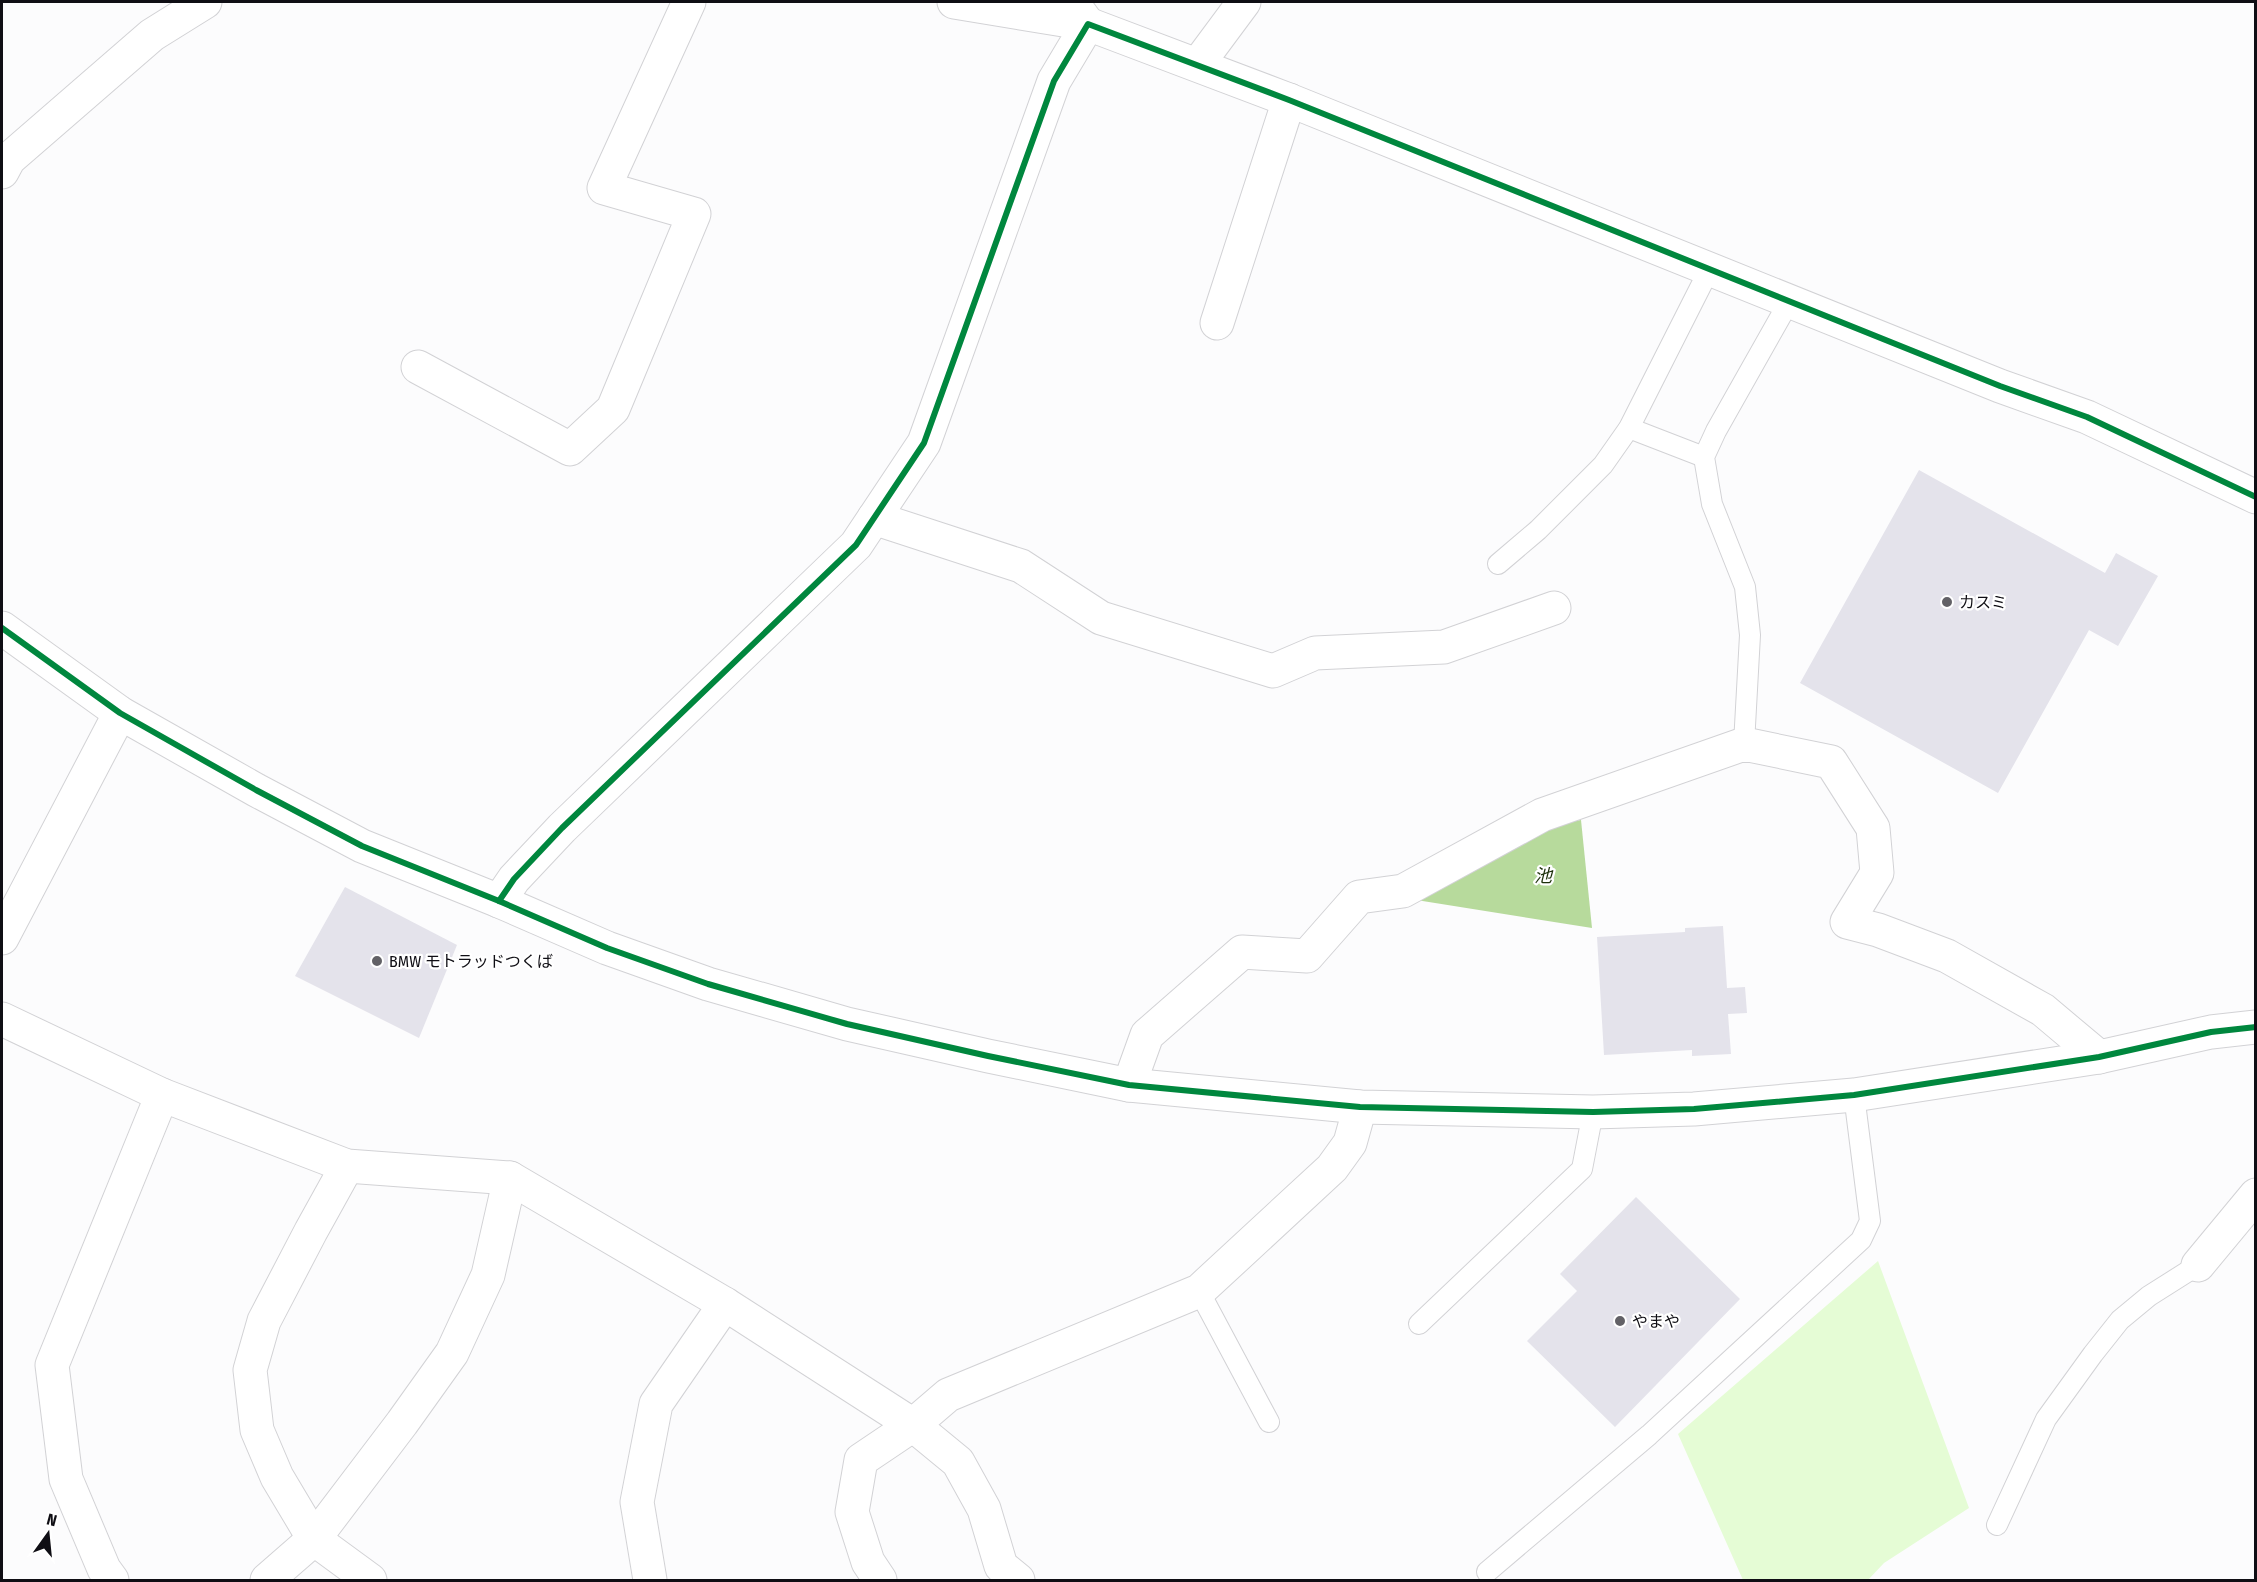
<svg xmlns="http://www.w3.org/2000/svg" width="2257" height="1582" viewBox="0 0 2257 1582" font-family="'Fira Sans Condensed','Noto Sans JP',sans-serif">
<rect width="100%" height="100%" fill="#fcfcfd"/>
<!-- green -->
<path fill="#e5fcd5" d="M1878 1261 1969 1508 1884 1563 1868 1580H1743L1678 1434Z"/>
<!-- water -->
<path fill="#b7da9c" d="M1581 820 1592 928 1410 899 1546 825Z"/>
<!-- building -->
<g fill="#e4e3eb">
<path d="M1919 470 2105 573 2116 553 2158 576 2118 646 2089 630 1998 793 1800 683Z"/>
<path d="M345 887 457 945 419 1038 295 976Z"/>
<path d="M1723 926 1727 988 1745 987 1747 1013 1728 1014 1731 1054 1692 1056V1050L1604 1055 1597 937 1685 932V928Z"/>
<path d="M1636 1197 1740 1299 1615 1427 1527 1341 1577 1291 1560 1274Z"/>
</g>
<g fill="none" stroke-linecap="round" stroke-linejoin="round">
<!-- lane casing -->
<g stroke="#d2d2d5" stroke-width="22">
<g id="lane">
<path d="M1629 428 1704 457"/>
<path d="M1498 564 1538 530 1603 465 1629 428 1710 268"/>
<path d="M1744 744 1750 635 1745 587 1712 504 1704 457 1716 431 1790 300"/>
<path d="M1199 1291 1269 1422"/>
<path d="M1419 1324 1582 1169 1593 1112"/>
<path d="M1997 1525 2046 1419 2093 1354 2120 1320 2149 1296 2198 1265"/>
<path d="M1487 1572 1649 1435 1861 1240 1870 1221 1854 1095"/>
</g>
</g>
<!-- street casing -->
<g stroke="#d2d2d5" stroke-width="35">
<g id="street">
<path d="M954 2 1088 24 1072 2"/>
<path d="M1198 64 1244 2"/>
<path d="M2 172 9 159 152 35 205 2"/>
<path d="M1217 323 1289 100"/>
<path d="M418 367 570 449 613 409 694 214 604 188 689 2"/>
<path d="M874 518 1021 566 1101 618 1273 671 1315 653 1444 647 1554 608"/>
<path d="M499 901 514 879 562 828 856 545 924 443 1054 81 1088 24 1289 100 2000 386 2087 417 2256 497"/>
<path d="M2 1019 162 1095 347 1166 510 1178 725 1304 913 1425 948 1395 1199 1291 1332 1168 1350 1143 1360 1107"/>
<path d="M1129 1085 1147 1035 1242 952 1307 956 1359 897 1403 891 1542 815 1744 744 1831 762 1873 828 1877 873 1847 922 1878 930 1947 956 2043 1010 2099 1057"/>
<path d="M347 1166 311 1231 264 1321 250 1370 257 1430 277 1477 314 1539 370 1580"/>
<path d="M2198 1265 2256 1195"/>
<path d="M112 1580 104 1569 66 1479 52 1365 162 1095"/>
<path d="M267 1580 314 1539 402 1423 452 1353 488 1275 510 1178"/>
<path d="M650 1580 637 1502 656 1404 725 1304"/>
<path d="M880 1580 868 1562 852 1512 861 1460 913 1425 958 1462 984 1509 1001 1566 1018 1580"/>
</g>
</g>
<!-- secondary casing -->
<g stroke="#d2d2d5" stroke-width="35">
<g id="secondary">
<path d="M2 628 120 713 256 790 362 846 499 901 607 948 708 984 847 1024 988 1056 1129 1085 1360 1107 1593 1112 1694 1109 1854 1095 2099 1057 2211 1032 2256 1027"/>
<path d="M2 938 120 713"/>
</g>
</g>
<!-- lane -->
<use href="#lane" stroke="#fff" stroke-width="20"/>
<!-- street -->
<use href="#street" stroke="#fff" stroke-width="33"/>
<!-- secondary -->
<use href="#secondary" stroke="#fff" stroke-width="33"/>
<!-- cycleway casing -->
<g stroke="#fff" stroke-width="10">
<g id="cycleway">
<path d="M2 628 120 713 256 790 362 846 499 901 607 948 708 984 847 1024 988 1056 1129 1085 1360 1107 1593 1112 1694 1109 1854 1095 2099 1057 2211 1032 2256 1027"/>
<path d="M499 901 514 879 562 828 856 545 924 443 1054 81 1088 24 1289 100 2000 386 2087 417 2256 497"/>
</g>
</g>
<!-- cycleway -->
<use href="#cycleway" stroke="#00873e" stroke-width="6"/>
</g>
<!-- markers -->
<g fill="#626166" stroke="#fff" stroke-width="2">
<circle cx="1947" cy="602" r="6"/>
<circle cx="377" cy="961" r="6"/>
<circle cx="1620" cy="1321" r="6"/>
</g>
<g text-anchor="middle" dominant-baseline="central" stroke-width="4.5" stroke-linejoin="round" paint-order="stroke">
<!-- poi labels -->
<g font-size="16" fill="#0f0e14" stroke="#fff" text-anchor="start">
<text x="1959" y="602">カスミ</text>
<text x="389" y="961">BMW モトラッドつくば</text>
<text x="1632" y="1321">やまや</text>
</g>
<!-- water labels -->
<g font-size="18" font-style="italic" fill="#1d300b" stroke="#fff">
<text x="1543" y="876">池</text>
</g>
</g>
<!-- border -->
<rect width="2257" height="1582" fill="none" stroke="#0f0e14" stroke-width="6"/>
<!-- north arrow -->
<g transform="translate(48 1534) rotate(15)" stroke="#ffffff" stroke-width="4.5" paint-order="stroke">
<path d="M0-4.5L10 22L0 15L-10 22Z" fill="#0f0e14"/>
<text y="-9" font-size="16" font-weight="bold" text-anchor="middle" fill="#0f0e14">N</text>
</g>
</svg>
